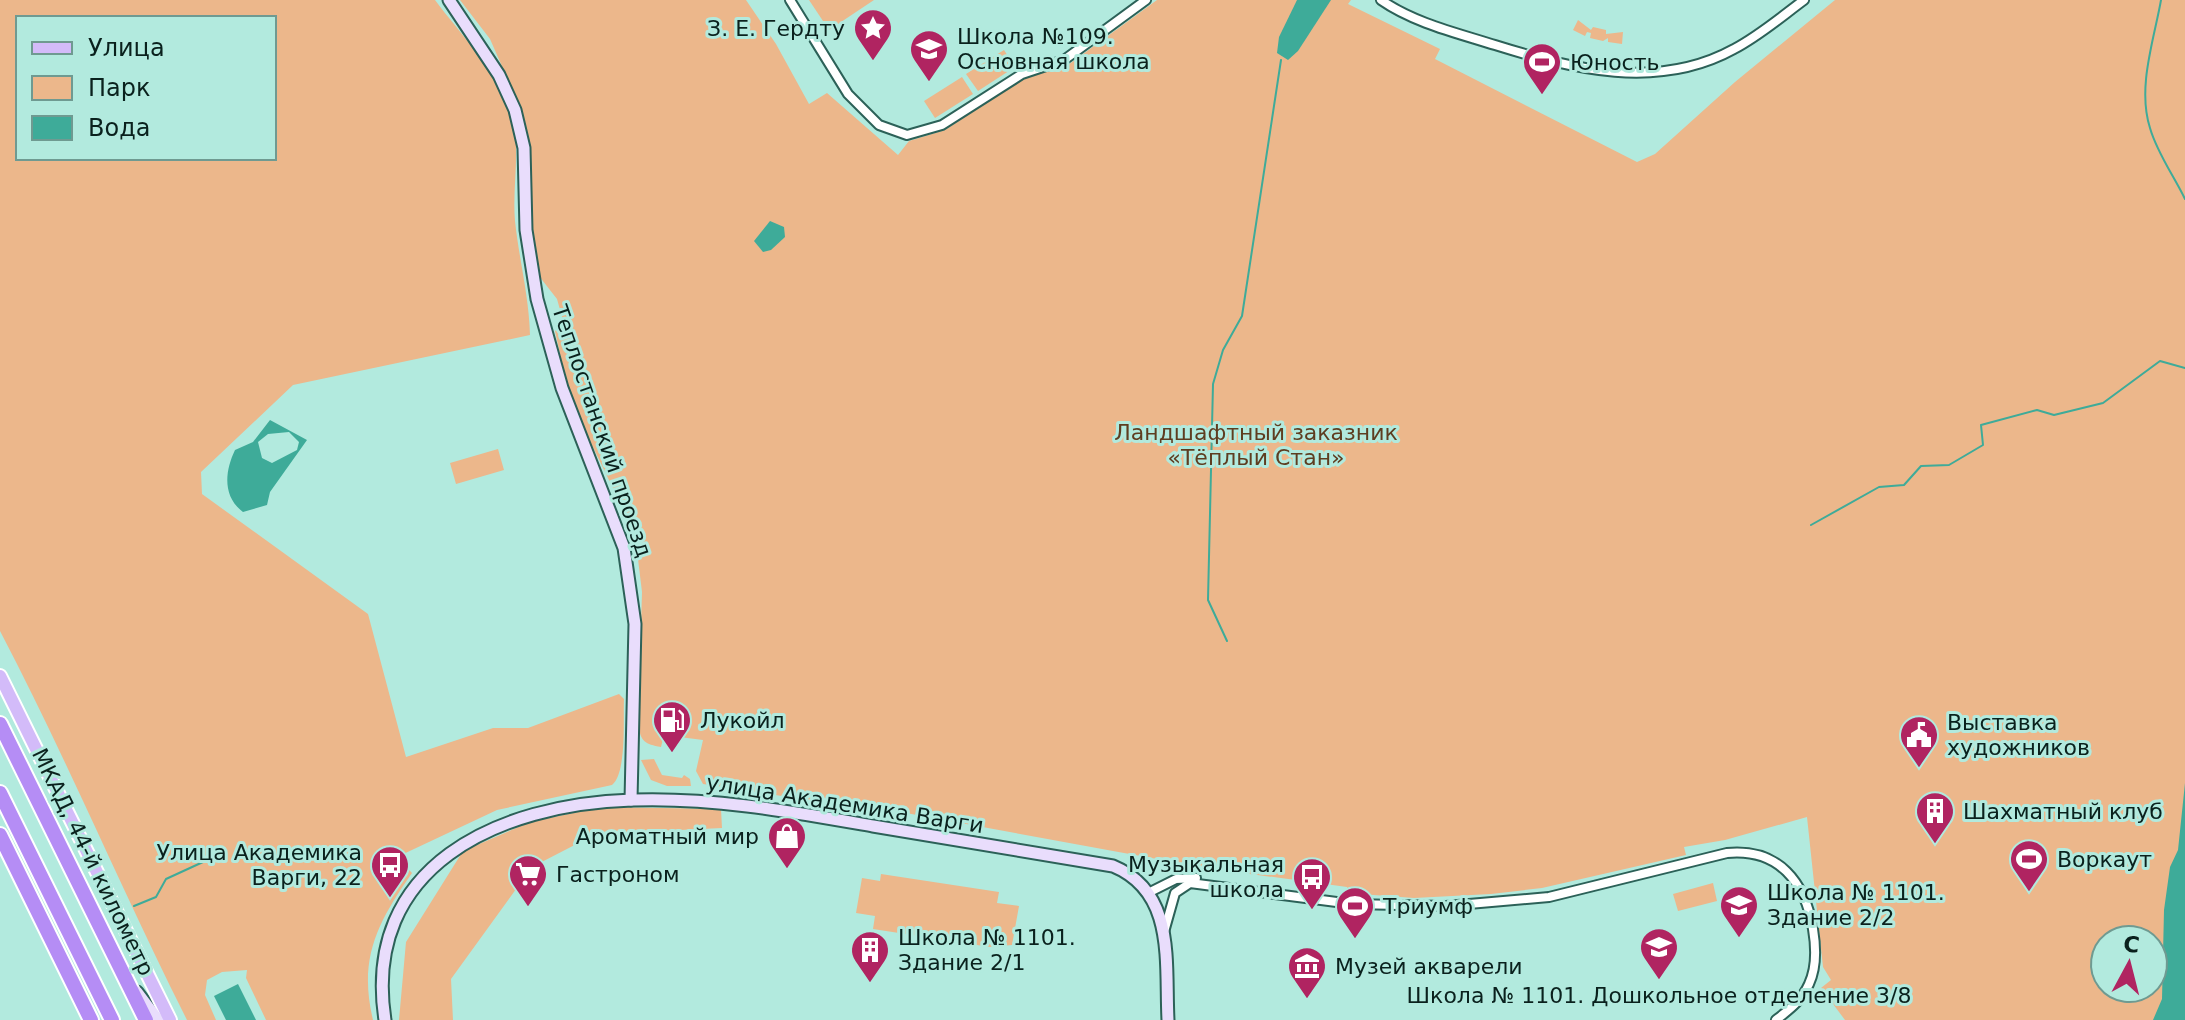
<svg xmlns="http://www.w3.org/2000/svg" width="2185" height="1020" viewBox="0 0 2185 1020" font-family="'DejaVu Sans',sans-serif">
<rect width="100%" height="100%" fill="#b2eade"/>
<!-- green -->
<g fill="#ecb78b" fill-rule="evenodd">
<path d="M0 0H435C461 35 500 74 512 117 521 151 512 186 515 221 519 259 529 296 530 335L293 385 201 472 202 494 368 614 406 757 493 728H528L619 694 624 699C623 719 627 773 612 785L497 810 397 857 412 873C378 922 358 958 373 1020H266L246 978 247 970 222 972 207 980 205 995 216 1020H187C122 891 67 759 0 631ZM18 18H274V158H18Z"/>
<path d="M460 0H746L776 44 809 104 827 93 898 155 909 141 945 130 1023 79 1068 65 1157 0H1351L1348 4 1440 49 1435 59 1637 162 1655 154 1735 82 1835 0H2185V1020H1845L1821 988 1831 980 1823 967 1807 817 1725 840 1684 847 1686 855 1542 888 1491 894 1414 898 1347 893V887L1206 868 824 798 815 801 703 784 696 771 703 740 664 735 661 747C645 744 641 742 638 725L642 592 637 551 626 515 570 400 555 331 564 324 557 299 539 276 530 228 523 127 508 80 490 39ZM2105 940H2153V988H2105Z"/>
<path d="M809 0H874L829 30Z"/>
<path d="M1578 20 1591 30 1593 27 1606 30V34L1623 32 1622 44 1608 42V38L1603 41 1590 38 1591 33 1587 32 1585 36 1573 30Z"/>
<path d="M1004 50 1015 67 978 91 966 74Z"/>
<path d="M962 77 973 94 935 118 924 101Z"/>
<path d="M498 449 504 470 456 484 450 463Z"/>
<path d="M654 759 662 775 682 778 684 775 690 779 691 786H667L651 780 641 760Z"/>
<path d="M602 807 721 809 722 828 596 834 532 867 451 979 453 1020H399L406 942 463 851 530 822Z"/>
<path d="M881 874 999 892 997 903 1019 906 1012 945 990 947 873 929 875 916 856 913 862 878 880 881Z"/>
<path d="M1713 883 1717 901 1678 911 1673 894Z"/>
</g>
<!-- water -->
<g fill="#3eab99" fill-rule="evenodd">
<path d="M1297 0H1331L1298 51 1288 60 1277 53 1279 37Z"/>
<path d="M770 221 784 227 785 237 771 250 763 252 754 241Z"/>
<path d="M270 420 307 440 270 492 267 505 243 512C222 496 225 471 235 450L253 442ZM289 432 299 442 297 450 272 463 262 458 258 442 268 434Z"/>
<path d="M2185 783V1020H2153L2162 999 2164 910 2170 867 2178 850Z"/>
<path d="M238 984 256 1020H226L214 996Z"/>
</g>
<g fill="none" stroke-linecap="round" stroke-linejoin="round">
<!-- stream -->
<g stroke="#3eab99" stroke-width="2">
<path d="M2161 0C2154 40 2137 87 2150 128 2157 153 2174 176 2185 199"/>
<path d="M1811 525 1879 487 1904 485 1921 466 1949 465 1983 445 1981 425 2037 410 2054 415 2103 403 2160 361 2185 368"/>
<path d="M1227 641 1208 600 1213 384 1223 350 1242 316 1281 60"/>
<path d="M134 906 156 897 166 879 203 862"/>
</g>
<!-- street casing -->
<g stroke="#2c6158" stroke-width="12">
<g id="street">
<path d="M790 0 848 94 879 125 907 135 942 125 1022 74 1064 60 1146 0"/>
<path d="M1381 0C1414 23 1457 33 1495 45 1572 69 1658 91 1734 49 1759 36 1781 17 1804 0"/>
<path d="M1150 892 1176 879 1196 878"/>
<path d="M1164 932 1175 893 1190 883 1352 904 1446 906 1549 897 1727 853C1779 848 1805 882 1813 929 1816 947 1817 967 1809 984 1802 1000 1790 1009 1776 1020"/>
</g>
</g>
<!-- secondary casing -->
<g stroke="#2c6158" stroke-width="15">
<g id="secondary">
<path d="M449 0 499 75 515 110 524 148 526 230 537 299 562 388 624 548 635 624 631 800"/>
<path d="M137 992 158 1020"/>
<path d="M385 1020C361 866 499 804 632 800 712 797 793 812 873 826 953 839 1033 852 1113 866 1176 892 1165 962 1168 1020"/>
</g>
</g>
<!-- primary casing -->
<g stroke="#fff" stroke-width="16">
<path id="primary" d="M0 676 170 1020"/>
</g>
<!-- highway casing -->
<g stroke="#fff" stroke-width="18">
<g id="highway">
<path d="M0 724 146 1020"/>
<path d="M0 793 112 1020"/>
<path d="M0 835 91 1020"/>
</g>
</g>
<!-- street -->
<use href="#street" stroke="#fff" stroke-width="8"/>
<!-- secondary -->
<use href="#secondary" stroke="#e9ddfc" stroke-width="11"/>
<!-- primary -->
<use href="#primary" stroke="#d3bbf9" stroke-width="12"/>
<!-- highway -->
<use href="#highway" stroke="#b58df5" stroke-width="14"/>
</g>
<!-- icons -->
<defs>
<g id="sight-pin" transform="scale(2)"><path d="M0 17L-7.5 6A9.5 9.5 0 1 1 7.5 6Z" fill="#b02461" stroke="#b2eade"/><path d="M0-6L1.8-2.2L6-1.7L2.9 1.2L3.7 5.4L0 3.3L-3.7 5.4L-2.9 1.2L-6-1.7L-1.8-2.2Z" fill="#fff"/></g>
<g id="school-pin" transform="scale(2)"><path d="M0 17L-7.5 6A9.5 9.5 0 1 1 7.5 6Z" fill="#b02461" stroke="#b2eade"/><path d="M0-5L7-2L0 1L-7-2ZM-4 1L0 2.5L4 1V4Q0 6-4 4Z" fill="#fff"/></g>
<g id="stadium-pin" transform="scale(2)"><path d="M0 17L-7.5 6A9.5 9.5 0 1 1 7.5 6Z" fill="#b02461" stroke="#b2eade"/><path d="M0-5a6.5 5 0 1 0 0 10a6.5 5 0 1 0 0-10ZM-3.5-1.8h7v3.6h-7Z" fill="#fff"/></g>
<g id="fuel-pin" transform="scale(2)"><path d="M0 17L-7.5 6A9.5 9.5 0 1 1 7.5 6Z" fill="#b02461" stroke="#b2eade"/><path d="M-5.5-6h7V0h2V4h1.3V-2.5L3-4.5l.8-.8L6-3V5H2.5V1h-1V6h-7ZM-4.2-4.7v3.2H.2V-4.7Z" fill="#fff"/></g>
<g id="civic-pin" transform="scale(2)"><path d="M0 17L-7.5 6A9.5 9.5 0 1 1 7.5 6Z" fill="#b02461" stroke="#b2eade"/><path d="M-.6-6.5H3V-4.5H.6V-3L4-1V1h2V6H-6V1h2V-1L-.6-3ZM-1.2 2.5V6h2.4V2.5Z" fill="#fff"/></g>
<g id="building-pin" transform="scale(2)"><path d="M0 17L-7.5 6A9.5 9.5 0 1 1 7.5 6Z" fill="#b02461" stroke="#b2eade"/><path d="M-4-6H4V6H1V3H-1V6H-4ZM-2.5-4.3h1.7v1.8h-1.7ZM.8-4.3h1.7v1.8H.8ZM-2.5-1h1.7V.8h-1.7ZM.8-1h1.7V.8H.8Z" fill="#fff"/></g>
<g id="shop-pin" transform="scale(2)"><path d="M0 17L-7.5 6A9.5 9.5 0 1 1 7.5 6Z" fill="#b02461" stroke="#b2eade"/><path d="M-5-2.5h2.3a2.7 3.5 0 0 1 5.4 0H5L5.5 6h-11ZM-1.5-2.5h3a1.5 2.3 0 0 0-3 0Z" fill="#fff"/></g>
<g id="bus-pin" transform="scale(2)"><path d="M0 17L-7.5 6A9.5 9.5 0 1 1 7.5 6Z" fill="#b02461" stroke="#b2eade"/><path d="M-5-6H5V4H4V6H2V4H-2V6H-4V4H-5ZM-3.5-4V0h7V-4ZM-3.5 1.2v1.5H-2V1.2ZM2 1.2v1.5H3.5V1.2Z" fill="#fff"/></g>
<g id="supermarket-pin" transform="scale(2)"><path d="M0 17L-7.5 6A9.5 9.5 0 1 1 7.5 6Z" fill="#b02461" stroke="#b2eade"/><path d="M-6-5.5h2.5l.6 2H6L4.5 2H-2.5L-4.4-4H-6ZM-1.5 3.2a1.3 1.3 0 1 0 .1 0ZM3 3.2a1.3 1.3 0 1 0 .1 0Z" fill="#fff"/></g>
<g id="museum-pin" transform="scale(2)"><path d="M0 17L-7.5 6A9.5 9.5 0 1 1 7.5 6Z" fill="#b02461" stroke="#b2eade"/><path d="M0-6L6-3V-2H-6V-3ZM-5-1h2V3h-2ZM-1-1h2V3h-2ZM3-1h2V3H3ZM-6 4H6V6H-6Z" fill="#fff"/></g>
</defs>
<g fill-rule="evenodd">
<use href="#sight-pin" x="873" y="28"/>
<use href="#school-pin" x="929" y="49"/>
<use href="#stadium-pin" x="1542" y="62"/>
<use href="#fuel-pin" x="672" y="720"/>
<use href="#civic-pin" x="1919" y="735"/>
<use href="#building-pin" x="1935" y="811"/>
<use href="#shop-pin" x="787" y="836"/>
<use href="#stadium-pin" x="2029" y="859"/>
<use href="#bus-pin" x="390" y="865"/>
<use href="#supermarket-pin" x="528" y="874"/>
<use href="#bus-pin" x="1312" y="877"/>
<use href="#school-pin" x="1739" y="905"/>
<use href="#stadium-pin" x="1355" y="906"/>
<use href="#school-pin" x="1659" y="947"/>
<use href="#building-pin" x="870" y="950"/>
<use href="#museum-pin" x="1307" y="966"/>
</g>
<g text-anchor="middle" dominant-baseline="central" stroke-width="6" stroke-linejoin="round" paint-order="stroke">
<!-- poi labels -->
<g font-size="22" fill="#0a211d" stroke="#b2eade" text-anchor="start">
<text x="845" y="28" text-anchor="end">З. Е. Гердту</text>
<text x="957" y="36">Школа №109.<tspan x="957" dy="25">Основная школа</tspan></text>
<text x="1570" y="62">Юность</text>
<text x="700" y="720">Лукойл</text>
<text x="1947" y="722">Выставка<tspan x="1947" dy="25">художников</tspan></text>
<text x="1963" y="811">Шахматный клуб</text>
<text x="759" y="836" text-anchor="end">Ароматный мир</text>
<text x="362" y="852" text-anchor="end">Улица Академика<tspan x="362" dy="25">Варги, 22</tspan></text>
<text x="2057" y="859">Воркаут</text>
<text x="1284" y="864" text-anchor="end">Музыкальная<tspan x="1284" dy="25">школа</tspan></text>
<text x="556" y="874">Гастроном</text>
<text x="1767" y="892">Школа № 1101.<tspan x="1767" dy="25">Здание 2/2</tspan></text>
<text x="1383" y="906">Триумф</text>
<text x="898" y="937">Школа № 1101.<tspan x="898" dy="25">Здание 2/1</tspan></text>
<text x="1335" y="966">Музей акварели</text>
<text x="1659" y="995" text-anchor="middle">Школа № 1101. Дошкольное отделение 3/8</text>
</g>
<!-- street labels -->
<g font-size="22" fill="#0a211d" stroke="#b2eade">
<text transform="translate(602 431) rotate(71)">Теплостанский проезд</text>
<text transform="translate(845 804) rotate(9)">улица Академика Варги</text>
<text transform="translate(93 862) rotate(64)">МКАД, 44-й километр</text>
</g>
<!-- park labels -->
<g font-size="22" fill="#5e3d20" stroke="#b2eade">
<text x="1256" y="432">Ландшафтный заказник<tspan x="1256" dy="25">«Тёплый Стан»</tspan></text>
</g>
</g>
<!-- legend -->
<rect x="16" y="16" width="260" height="144" fill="#b2eade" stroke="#6f9a91" stroke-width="2"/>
<rect x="32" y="42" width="40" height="12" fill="#d3bbf9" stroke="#6f9a91" stroke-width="2"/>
<text x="88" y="56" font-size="24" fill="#0a211d">Улица</text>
<rect x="32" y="76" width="40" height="24" fill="#ecb78b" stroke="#6f9a91" stroke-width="2"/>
<text x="88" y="96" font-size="24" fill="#0a211d">Парк</text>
<rect x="32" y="116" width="40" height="24" fill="#3eab99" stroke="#6f9a91" stroke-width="2"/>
<text x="88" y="136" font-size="24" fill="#0a211d">Вода</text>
<!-- north arrow -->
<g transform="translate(2129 964) rotate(7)"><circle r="38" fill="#b2eade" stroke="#6f9a91" stroke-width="2"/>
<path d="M0-6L14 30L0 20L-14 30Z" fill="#b02461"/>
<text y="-12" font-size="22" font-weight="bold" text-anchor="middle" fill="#0a211d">С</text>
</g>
</svg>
